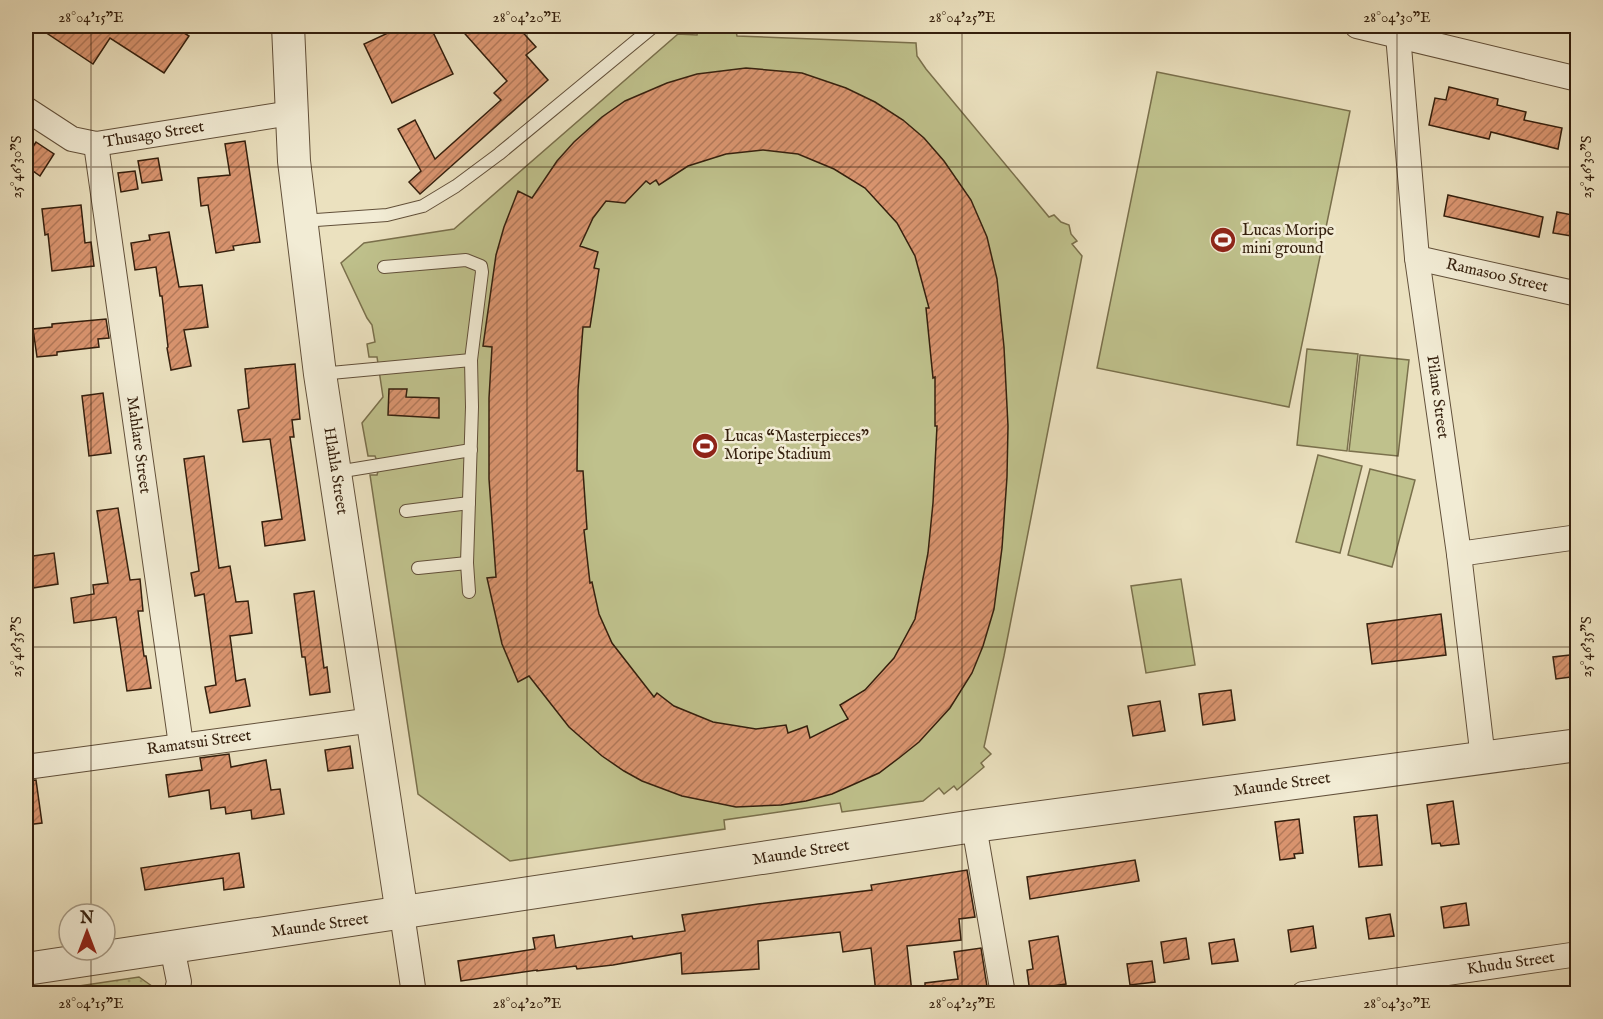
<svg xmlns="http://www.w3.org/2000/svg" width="1603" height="1019" viewBox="0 0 1603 1019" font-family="'IM FELL English',serif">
<defs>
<pattern id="park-dots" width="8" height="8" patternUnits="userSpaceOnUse" patternTransform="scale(1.5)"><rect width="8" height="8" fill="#bfc18c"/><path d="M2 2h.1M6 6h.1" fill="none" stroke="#a5a578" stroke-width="1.8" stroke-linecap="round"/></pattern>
<pattern id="building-hatch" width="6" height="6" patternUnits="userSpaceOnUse" patternTransform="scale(1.5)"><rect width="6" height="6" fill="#da9570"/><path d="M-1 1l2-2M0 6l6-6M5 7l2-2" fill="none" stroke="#b2795a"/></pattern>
</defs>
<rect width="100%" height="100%" fill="#ebe1bf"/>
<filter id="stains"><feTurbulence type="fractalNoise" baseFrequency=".00333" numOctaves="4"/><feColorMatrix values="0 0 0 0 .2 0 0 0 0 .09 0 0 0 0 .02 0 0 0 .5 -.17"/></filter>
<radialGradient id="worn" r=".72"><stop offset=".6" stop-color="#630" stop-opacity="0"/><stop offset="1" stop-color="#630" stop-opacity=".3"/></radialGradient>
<!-- park -->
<path fill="url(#park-dots)" stroke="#7a704c" stroke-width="1.5" d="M139 977 159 991 156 994 32 993Z"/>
<!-- pitch -->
<g fill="#bfc18c" stroke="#7a704c" stroke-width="1.5">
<path d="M698 30 736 31 737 36 916 43 917 56 926 69 1049 217 1054 215 1061 222 1069 225 1071 234 1077 241 1072 244 1082 256 1004 656 984 747 991 754 981 763 984 767 957 790 954 786 944 794 939 788 923 801 842 812 840 803 724 820 725 829 510 861 418 794 370 475H377L379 467 375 456H368L362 423 383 397 377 357H369L367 344 375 342 372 325 367 318 341 263 364 243 454 229 678 34 697 35Z"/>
<path d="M1157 72 1350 111 1289 407 1097 368Z"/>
<path d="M1307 349 1358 354 1347 451 1297 445Z"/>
<path d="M1360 355 1409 360 1398 456 1349 451Z"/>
<path d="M1318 455 1362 466 1340 553 1296 542Z"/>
<path d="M1370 469 1415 480 1392 567 1348 555Z"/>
<path d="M1181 579 1195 665 1146 673 1131 586Z"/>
</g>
<!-- building -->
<g fill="url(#building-hatch)" stroke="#341f0d" stroke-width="1.5" fill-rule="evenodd">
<path d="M36 26H173L189 36 164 73 110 38 93 64Z"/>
<path d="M403 26H430L453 74 392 103 364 44Z"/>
<path d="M458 26H517L536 47 526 55 548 80 420 194 409 182 421 171 398 129 415 120 435 159 501 100 494 93 507 81Z"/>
<path d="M746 68 802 73 846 88 875 102 903 120 924 138 944 161 971 200 987 237 997 279 1004 347 1008 426 1007 477 1002 548 994 609 983 646 972 673 950 708 919 742 899 758 879 773 850 786 832 794 806 801 781 805 736 807 682 796 642 781 624 771 602 756 569 727 529 676 518 682 502 644 487 578 496 577 489 479V398L492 347 483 346 496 255 504 227 518 191 532 198 557 161 574 142 602 117 625 101 667 83 697 74ZM763 150 798 154 834 169 865 188 897 223 915 256 929 308H926L933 378 935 377V426H937L933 503 928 553 915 619 894 658 865 690 840 705 848 719 810 738 807 726 788 733 786 725 756 729 713 722 674 706 657 693 654 697 612 643 599 614 592 582 590 583 584 530 587 529 583 471H577L578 390 583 327H590L599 269 594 268 598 252 580 246 593 218 606 201 625 203 646 181 650 184 656 180 659 185 688 166 726 154Z"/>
<path d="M1449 87 1498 99 1497 105 1526 112 1524 120 1562 128 1558 149 1491 132 1489 139 1429 125 1435 98 1446 100Z"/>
<path d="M245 141 260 242 233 246 234 250 216 253 208 205 201 206 198 178 230 175 225 144Z"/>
<path d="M36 142 54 154 40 176 26 166V157Z"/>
<path d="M158 158 162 180 142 183 138 161Z"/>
<path d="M135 171 138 189 121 192 118 173Z"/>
<path d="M1448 195 1543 217 1539 237 1444 216Z"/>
<path d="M81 205 85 243 91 242 94 266 52 271 48 234 45 235 42 209Z"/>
<path d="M1557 212 1578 216V237L1553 233Z"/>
<path d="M169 232 179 287 202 285 208 327 184 330 191 366 171 370 167 348 168 347 162 296H160L156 267 135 270 131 243 150 240 149 235Z"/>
<path d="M106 319 109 338 98 339 99 347 57 352V355L37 357 33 329 52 327V324Z"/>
<path d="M295 364 300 419 292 420 294 437H290L305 540 265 546 262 522 282 519 270 439 243 442 238 410 249 408 245 369Z"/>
<path d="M389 389H407L406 397 439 398V418L388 415Z"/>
<path d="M103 393 111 453 89 456 82 396Z"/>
<path d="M204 456 219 568 230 566 236 602 248 601 252 633 230 636 236 681 245 679 250 706 210 713 205 687 216 685 204 594 195 596 191 573 199 571 184 459Z"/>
<path d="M118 508 130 580 140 579 143 611H138L144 656H146L151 688 127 691 116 617 74 623 71 598 94 594 93 585 108 583 97 511Z"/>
<path d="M54 553 58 584 26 589V557Z"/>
<path d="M314 591 324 668 327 667 330 692 310 695 305 657H302L294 594Z"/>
<path d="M1441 614 1446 655 1372 664 1367 624Z"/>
<path d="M1578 654V676L1556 679 1553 657Z"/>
<path d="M1231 690 1235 720 1203 725 1199 694Z"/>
<path d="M1160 701 1165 731 1133 736 1128 706Z"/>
<path d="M350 746 353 768 328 771 325 750Z"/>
<path d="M229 754 231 767 266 760 271 790 280 789 284 814 252 819 251 810 226 814 225 807 211 809 209 790 169 797 166 775 202 770 200 758Z"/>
<path d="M36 780 42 823 26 825V781Z"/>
<path d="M1453 801 1459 844 1441 846 1440 843 1432 844 1427 805Z"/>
<path d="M1377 815 1382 865 1359 867 1354 817Z"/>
<path d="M1299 819 1303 853 1294 854 1295 858 1280 860 1275 822Z"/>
<path d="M239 853 244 887 224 890 223 878 145 890 141 868Z"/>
<path d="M1135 860 1139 881 1030 899 1027 877Z"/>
<path d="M967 870 975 917 959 919 961 940 907 946 912 993H876L871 948 843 952 840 932 758 941 759 969 682 974 681 953 613 965 577 969 576 966 537 971V970L461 981 458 961 535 949 533 938 554 935 556 948 632 936 633 939 685 931 682 915 758 904 872 890 871 885Z"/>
<path d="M1466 903 1469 925 1444 928 1441 907Z"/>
<path d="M1390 914 1394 936 1369 939 1366 918Z"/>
<path d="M1313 926 1316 948 1291 952 1288 930Z"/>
<path d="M1058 936 1066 984 1046 987 1047 993H1030L1027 970 1033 969 1029 941Z"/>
<path d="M1186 938 1189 959 1164 963 1161 942Z"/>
<path d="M1234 939 1238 961 1212 964 1209 943Z"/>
<path d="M981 948 988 993H925V983L958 979 954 952Z"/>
<path d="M1152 961 1155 982 1130 985 1127 964Z"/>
</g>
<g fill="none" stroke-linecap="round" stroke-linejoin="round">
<!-- service casing -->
<g stroke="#62503a" stroke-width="14">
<g id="service">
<path d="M302 221 387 215 423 206 456 186 499 154 654 26"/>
<path d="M384 267 466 260 481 266 482 272 471 360 472 407 467 563 469 592"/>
<path d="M320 374 471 360"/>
<path d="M337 472 471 450"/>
<path d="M406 511 469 503"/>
<path d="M418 568 467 563"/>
</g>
</g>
<!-- minor casing -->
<g stroke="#62503a" stroke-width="26">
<g id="minor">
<path d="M1357 26 1578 79"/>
<path d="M1398 35 1417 258 1459 554 1483 759"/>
<path d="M26 109 72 139 96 144 291 113"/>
<path d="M96 144 181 745"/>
<path d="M1417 258 1578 294"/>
<path d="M1459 554 1578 537"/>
<path d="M26 767 373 720"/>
<path d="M974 826 1003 994"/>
<path d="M402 914 414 994"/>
<path d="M172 947 179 982 176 994"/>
<path d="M1303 994 1578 954"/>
</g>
</g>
<!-- tertiary casing -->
<g stroke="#62503a" stroke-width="34">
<g id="tertiary">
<path d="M288 26 294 161 320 374 402 914"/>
<path d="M26 969 974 826 1578 745"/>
</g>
</g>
<!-- service -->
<use href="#service" stroke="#f2ecd5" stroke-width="12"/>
<!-- minor -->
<use href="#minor" stroke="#f2ecd5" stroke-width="24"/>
<!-- tertiary -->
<use href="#tertiary" stroke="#f2ecd5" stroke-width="32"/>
</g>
<!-- ticks -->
<path fill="none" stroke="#341f0d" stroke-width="1.5" stroke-opacity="0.45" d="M91 26V914M527 26V994M962 26V994M1397 26V994M26 167H1578M26 647H1578M91 950V994"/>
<!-- icons -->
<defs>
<g id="stadium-disc" transform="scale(1.35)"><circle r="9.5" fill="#8f2418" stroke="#f2ecd5"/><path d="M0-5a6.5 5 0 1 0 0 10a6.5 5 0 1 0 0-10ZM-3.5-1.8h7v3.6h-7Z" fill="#fff"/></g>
</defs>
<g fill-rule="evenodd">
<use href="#stadium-disc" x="1223" y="240"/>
<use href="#stadium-disc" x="705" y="446"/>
</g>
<g text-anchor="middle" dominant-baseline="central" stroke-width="5" stroke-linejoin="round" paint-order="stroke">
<!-- street labels -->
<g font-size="16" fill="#341f0d" stroke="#f2ecd5">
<text transform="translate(154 135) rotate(-9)">Thusago Street</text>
<text transform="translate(1497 276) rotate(13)">Ramasoo Street</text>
<text transform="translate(1437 397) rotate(82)">Pilane Street</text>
<text transform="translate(138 445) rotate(82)">Mahlare Street</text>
<text transform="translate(335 471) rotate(81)">Hlahla Street</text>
<text transform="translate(199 743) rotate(-8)">Ramatsui Street</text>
<text transform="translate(1282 785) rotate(-8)">Maunde Street</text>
<text transform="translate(801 853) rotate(-9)">Maunde Street</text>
<text transform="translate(320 926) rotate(-8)">Maunde Street</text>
<text transform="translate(1511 964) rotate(-8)">Khudu Street</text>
</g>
<!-- poi labels -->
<g font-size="16" fill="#341f0d" stroke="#f2ecd5" text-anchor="start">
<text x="1242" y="231">Lucas Moripe<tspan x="1242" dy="18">mini ground</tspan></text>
<text x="724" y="437">Lucas “Masterpieces”<tspan x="724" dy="18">Moripe Stadium</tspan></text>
</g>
</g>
<!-- margin -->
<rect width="1603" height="1019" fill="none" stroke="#ebe1bf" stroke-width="66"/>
<!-- north arrow -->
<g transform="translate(87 932)"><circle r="28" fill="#f2ecd5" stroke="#a69a85" stroke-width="1.5"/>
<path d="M0-4.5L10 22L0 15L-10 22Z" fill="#8f2418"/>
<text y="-9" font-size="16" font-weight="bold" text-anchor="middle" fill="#341f0d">N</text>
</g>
<rect x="33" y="33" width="1537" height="953" fill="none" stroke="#341f0d" stroke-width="2"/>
<g font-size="15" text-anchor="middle" fill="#341f0d">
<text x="91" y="22">28°04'15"E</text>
<text x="527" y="22">28°04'20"E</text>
<text x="962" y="22">28°04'25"E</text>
<text x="1397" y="22">28°04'30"E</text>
<text transform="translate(16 167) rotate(-90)" y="5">25°46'30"S</text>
<text transform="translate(1586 167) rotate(-90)" y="5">25°46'30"S</text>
<text transform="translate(16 647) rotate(-90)" y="5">25°46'35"S</text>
<text transform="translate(1586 647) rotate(-90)" y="5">25°46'35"S</text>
<text x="91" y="1008">28°04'15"E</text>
<text x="527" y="1008">28°04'20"E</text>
<text x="962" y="1008">28°04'25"E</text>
<text x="1397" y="1008">28°04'30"E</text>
</g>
<rect width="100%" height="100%" filter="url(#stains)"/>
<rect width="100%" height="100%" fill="url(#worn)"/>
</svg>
